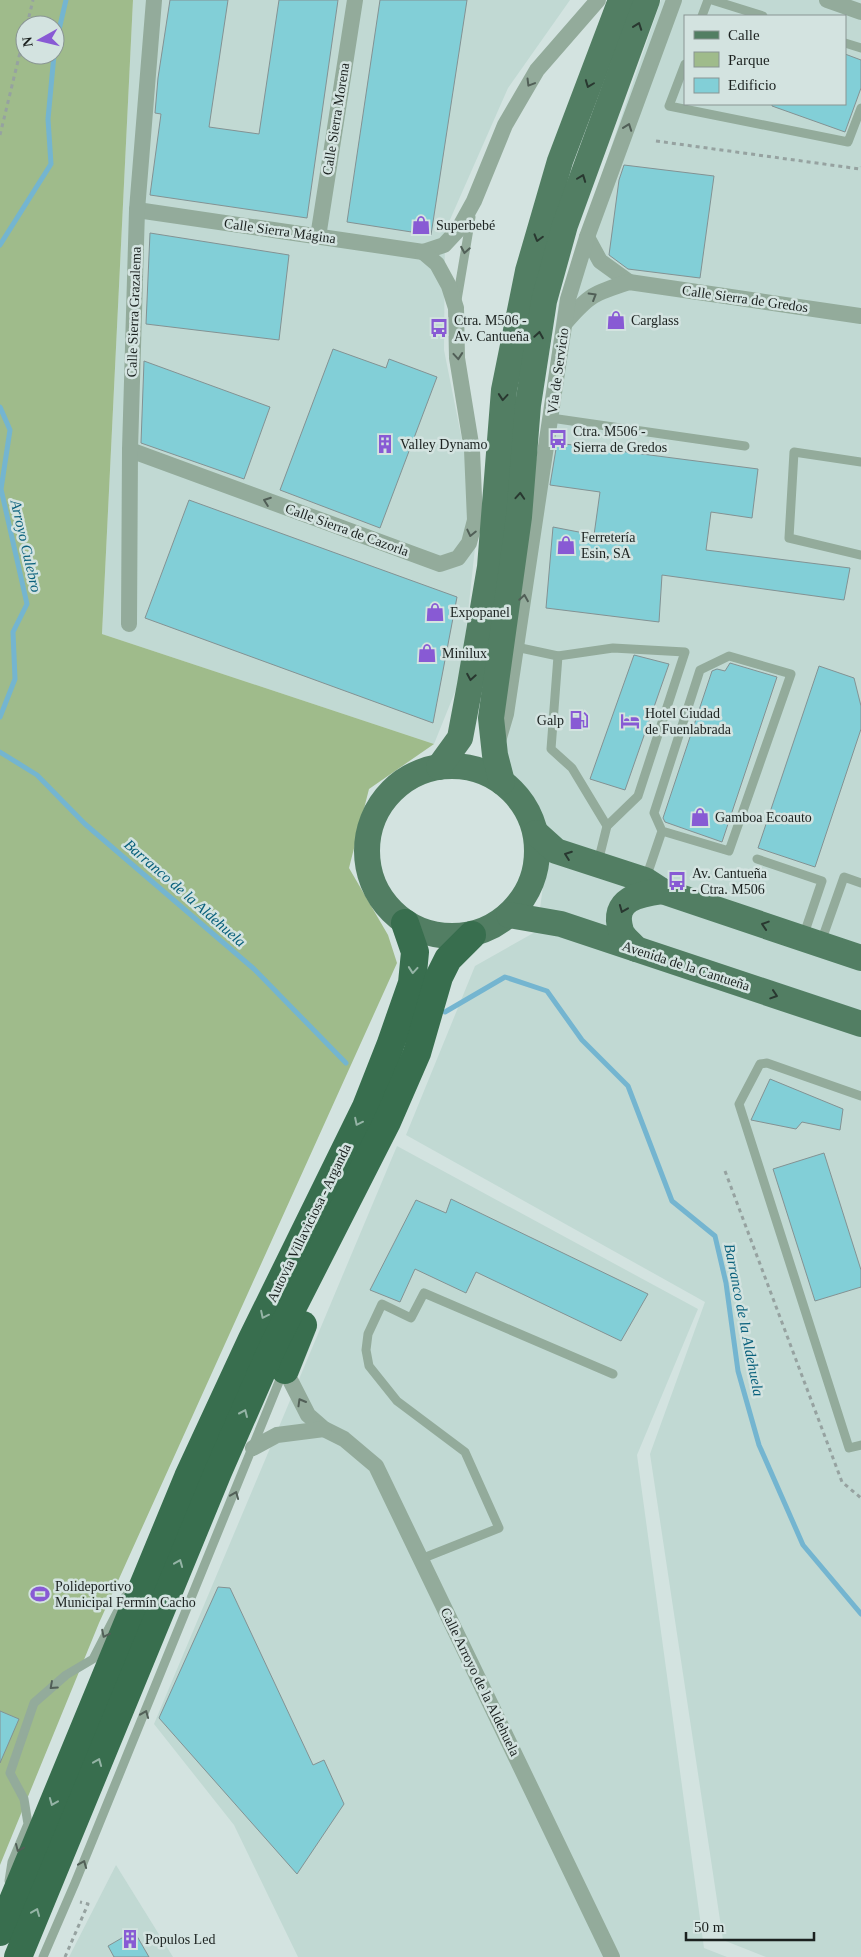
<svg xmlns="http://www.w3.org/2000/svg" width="861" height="1957" viewBox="0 0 861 1957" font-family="'Times New Roman',serif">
<rect width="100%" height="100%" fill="#d3e3e0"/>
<!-- built -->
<g fill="#c1d9d3" fill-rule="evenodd">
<path d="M133 0H570L508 88 445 231 444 350 478 520 461 677 434 744 102 634Z"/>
<path d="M661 0H861V1957H766L723 1940 650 1454 705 1302 406 1135 475 966 537 931 550 834 507 766 503 711 559 301ZM685 16H845V104H685Z"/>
<path d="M397 1146 698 1309 637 1455 704 1948 727 1957H298L234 1825 154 1724Z"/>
<path d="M116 1865 173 1957H69Z"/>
</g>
<!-- green -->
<path fill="#9fbb8b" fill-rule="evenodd" d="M0 0H133L102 634 434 744 369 789 349 868 388 935 397 963 99 1623 0 1865ZM25 25H55V55H25Z"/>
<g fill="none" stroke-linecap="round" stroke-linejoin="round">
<!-- stream -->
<g stroke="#74b5d0" stroke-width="5">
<path d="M55 47 66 0"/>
<path d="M0 245 51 164 48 119 54 55"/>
<path d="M0 407 10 430 1 489 27 604 13 632 15 679 0 717"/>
<path d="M0 752 37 775 85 824 254 969 346 1063"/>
<path d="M445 1012 505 977 547 991 582 1040 628 1086 672 1201 715 1236 726 1283 738 1371 759 1445 803 1545 861 1614"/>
</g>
</g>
<!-- building -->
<g fill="#82cfd7" stroke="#839293">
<path d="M170 0H228L209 127 259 134 279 0H338L307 218 150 195 161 114 155 113 158 78Z"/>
<path d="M380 0H467L431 235 347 222Z"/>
<path d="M845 54 861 60V88L845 132 772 106V104H845Z"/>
<path d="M624 165 714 176 700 278 628 269 609 255 619 180Z"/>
<path d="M150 233 289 255 279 340 146 324Z"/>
<path d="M333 349 386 368 389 359 437 377 380 528 280 490Z"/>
<path d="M144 361 270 407 244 479 141 443Z"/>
<path d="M557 443 758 469 752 518 711 512 706 550 850 568 844 600 662 575 659 622 546 608 553 527 594 535 600 492 550 485Z"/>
<path d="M189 500 457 597 433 723 145 618Z"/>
<path d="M634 655 669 664 625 790 590 779Z"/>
<path d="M730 663 777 677 722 842 665 822 663 818 712 671 717 669 725 671Z"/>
<path d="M819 666 854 678 861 706V729L815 867 758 848Z"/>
<path d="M770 1079 843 1109 840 1130 802 1122 796 1129 751 1120Z"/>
<path d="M824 1153 861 1270V1287L815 1301 773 1169Z"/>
<path d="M451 1199 648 1294 621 1341 476 1272 466 1293 415 1269 400 1302 370 1290 416 1200 446 1213Z"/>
<path d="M218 1587 230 1588 313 1765 324 1760 344 1804 297 1874 159 1718Z"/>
<path d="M0 1711 19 1719 0 1763Z"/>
<path d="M134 1931 149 1957H114L108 1946Z"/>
</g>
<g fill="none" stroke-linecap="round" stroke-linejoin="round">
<!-- path -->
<g stroke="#96a2a0" stroke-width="3" stroke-dasharray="4 4" stroke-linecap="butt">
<path d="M27 25 33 0"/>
<path d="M0 135 25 32"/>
<path d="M656 141 860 169 861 167"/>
<path d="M725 1171 842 1482 861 1498"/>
<path d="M65 1957 88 1904 80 1902"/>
</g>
<!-- lane -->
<g stroke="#93ab9b" stroke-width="9">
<path d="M712 0 763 16"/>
<path d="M702 16 708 0"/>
<path d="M845 43 861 48"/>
<path d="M685 64 669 106 848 142 861 108"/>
<path d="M457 300 471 217"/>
<path d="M551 418 745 446"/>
<path d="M861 462 794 452 789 538 861 555"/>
<path d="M516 647 558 656 551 749 572 768 607 826 598 862"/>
<path d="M558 656 613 648 685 652 638 796 607 826"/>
<path d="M757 859 822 881 803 937"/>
<path d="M646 878 662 831 654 813 700 670 729 656 791 674 729 851 662 831"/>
<path d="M821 942 844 877 861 883"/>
<path d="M861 1096 767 1063 760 1064 739 1104 849 1448 861 1445"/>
<path d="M421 1559 499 1528 465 1452 397 1401 369 1366 366 1350 368 1334 382 1304 411 1318 424 1293 613 1374"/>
<path d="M9 1881 12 1862 28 1824 24 1799 10 1773 34 1703 66 1675 93 1659 127 1593"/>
<path d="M43 1957 75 1883 283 1372"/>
</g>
<!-- street -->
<g stroke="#93ab9b" stroke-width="16">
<path d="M827 0 861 12"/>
<path d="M137 210 423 252 444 245 458 230 474 201 505 125 537 70 598 0"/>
<path d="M318 237 355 0"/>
<path d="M587 237 600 261 629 282"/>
<path d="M565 323C589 295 594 293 629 282L861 316"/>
<path d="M130 450 440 564 458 558 469 543 475 520 472 450 457 358 456 308 449 286 437 264 423 252"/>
<path d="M129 624 130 450 137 210 154 0"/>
<path d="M498 741 506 714 568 299 587 237 674 0"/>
<path d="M285 1370 308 1415 324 1429 344 1439 376 1466 612 1957"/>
<path d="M253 1448 277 1435 324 1429"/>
</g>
<!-- primary -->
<g stroke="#527e63" stroke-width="26">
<circle cx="452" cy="851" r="85"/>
<path d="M439 767 460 738 470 685 490 567 504 390 528 271 560 161 621 0"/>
<path d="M502 782 495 755 491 718 519 517 528 405 544 301 565 225 647 0"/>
<path d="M536 833 556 851 645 880 662 891 861 958"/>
<path d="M509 915 561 924 861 1024"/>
<path d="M636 949C632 944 623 937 621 931 611 899 639 894 662 891"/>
</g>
<!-- highway -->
<g stroke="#386e4e" stroke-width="28">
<path d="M285 1370 303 1325"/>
<path d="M0 1932 188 1477 252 1339 366 1107 390 1046 412 983 415 952 405 923"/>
<path d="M18 1957 218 1472 274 1344 387 1122 417 1053 439 977 448 959 472 935"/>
</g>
</g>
<!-- one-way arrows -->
<defs><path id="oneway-chevron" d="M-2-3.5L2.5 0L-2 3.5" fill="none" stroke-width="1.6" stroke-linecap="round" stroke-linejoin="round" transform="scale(1.25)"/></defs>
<g stroke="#293830">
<use href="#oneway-chevron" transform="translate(638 26) rotate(-70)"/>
<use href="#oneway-chevron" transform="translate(589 84) rotate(111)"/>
<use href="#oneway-chevron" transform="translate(582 178) rotate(-69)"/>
<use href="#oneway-chevron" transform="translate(538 238) rotate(106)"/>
<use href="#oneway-chevron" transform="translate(539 335) rotate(-81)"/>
<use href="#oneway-chevron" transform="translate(503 397) rotate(95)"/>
<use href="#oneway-chevron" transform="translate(520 496) rotate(-86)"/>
<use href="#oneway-chevron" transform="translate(471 677) rotate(100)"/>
<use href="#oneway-chevron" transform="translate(568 855) rotate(-160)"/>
<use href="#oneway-chevron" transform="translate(623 909) rotate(112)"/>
<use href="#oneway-chevron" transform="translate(765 925) rotate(-162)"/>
<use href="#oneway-chevron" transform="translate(774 995) rotate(18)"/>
</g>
<g stroke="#515f57">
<use href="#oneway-chevron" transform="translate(530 83) rotate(121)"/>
<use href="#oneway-chevron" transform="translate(628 127) rotate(-70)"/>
<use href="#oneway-chevron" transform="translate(465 250) rotate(100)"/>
<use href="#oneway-chevron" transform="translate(593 296) rotate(-31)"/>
<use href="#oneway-chevron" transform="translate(458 356) rotate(85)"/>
<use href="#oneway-chevron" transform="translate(267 501) rotate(-160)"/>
<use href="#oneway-chevron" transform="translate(471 533) rotate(103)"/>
<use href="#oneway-chevron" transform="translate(524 598) rotate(-81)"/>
<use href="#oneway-chevron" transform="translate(301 1402) rotate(-120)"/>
<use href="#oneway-chevron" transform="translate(235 1495) rotate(-68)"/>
<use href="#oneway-chevron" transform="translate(105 1634) rotate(116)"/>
<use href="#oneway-chevron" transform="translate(53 1686) rotate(138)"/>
<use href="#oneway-chevron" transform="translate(145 1714) rotate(-68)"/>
<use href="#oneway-chevron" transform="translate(19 1848) rotate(114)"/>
<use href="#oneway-chevron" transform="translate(83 1864) rotate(-68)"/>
</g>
<g stroke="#95b4a6">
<use href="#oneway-chevron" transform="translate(413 970) rotate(95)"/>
<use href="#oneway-chevron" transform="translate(358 1122) rotate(116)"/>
<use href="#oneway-chevron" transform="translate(264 1315) rotate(116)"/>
<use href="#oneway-chevron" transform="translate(244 1413) rotate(-66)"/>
<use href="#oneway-chevron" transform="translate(179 1563) rotate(-68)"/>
<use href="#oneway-chevron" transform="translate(98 1762) rotate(-68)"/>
<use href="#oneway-chevron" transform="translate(53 1802) rotate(112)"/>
<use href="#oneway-chevron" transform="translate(36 1912) rotate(-68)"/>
</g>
<!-- icons -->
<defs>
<g id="shop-bare" transform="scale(1.5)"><path d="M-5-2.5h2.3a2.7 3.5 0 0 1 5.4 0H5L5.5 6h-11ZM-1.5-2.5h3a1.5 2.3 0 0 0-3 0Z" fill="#885ad4" stroke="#d3e3e0" stroke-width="2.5" paint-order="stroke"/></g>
<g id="bus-bare" transform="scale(1.5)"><path d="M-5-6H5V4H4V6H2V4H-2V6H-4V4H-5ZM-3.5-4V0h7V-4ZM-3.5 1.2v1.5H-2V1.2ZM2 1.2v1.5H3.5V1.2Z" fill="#885ad4" stroke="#d3e3e0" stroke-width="2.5" paint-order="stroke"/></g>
<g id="building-bare" transform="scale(1.5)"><path d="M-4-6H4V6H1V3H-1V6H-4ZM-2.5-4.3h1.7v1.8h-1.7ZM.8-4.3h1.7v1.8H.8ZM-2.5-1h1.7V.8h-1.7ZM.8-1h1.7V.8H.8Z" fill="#885ad4" stroke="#d3e3e0" stroke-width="2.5" paint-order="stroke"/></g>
<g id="fuel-bare" transform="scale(1.5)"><path d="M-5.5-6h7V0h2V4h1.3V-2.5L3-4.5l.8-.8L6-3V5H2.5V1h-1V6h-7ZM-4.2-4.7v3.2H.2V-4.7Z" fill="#885ad4" stroke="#d3e3e0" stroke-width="2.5" paint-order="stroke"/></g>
<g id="hotel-bare" transform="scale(1.5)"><path d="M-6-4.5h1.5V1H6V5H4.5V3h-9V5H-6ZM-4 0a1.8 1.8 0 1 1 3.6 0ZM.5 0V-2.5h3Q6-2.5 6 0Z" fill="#885ad4" stroke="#d3e3e0" stroke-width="2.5" paint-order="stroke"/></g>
<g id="stadium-bare" transform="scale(1.5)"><path d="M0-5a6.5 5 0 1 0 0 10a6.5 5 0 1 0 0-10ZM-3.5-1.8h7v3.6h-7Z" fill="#885ad4" stroke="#d3e3e0" stroke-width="2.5" paint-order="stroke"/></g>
</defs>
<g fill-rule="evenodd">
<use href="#shop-bare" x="421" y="225"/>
<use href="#shop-bare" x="616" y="320"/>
<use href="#bus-bare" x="439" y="328"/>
<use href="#bus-bare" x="558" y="439"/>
<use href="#building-bare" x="385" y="444"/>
<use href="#shop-bare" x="566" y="545"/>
<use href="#shop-bare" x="435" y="612"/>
<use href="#shop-bare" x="427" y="653"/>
<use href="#fuel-bare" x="579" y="720"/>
<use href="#hotel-bare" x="630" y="721"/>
<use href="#shop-bare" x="700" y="817"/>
<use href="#bus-bare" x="677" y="881"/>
<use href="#stadium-bare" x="40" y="1594"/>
<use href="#building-bare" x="130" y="1939"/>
</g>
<g text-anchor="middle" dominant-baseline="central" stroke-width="5" stroke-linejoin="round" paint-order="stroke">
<!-- street labels -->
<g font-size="14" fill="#1b211f" stroke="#d3e3e0">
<text transform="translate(336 119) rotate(-81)">Calle Sierra Morena</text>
<text transform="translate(280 231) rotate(8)">Calle Sierra Mágina</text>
<text transform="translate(745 299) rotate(8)">Calle Sierra de Gredos</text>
<text transform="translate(134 312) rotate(-88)">Calle Sierra Grazalema</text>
<text transform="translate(558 371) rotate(-82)">Vía de Servicio</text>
<text transform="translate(347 530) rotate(20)">Calle Sierra de Cazorla</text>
<text transform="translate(686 966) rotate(18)">Avenida de la Cantueña</text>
<text transform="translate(309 1223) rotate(-64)">Autovía Villaviciosa - Arganda</text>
<text transform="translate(480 1682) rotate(64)">Calle Arroyo de la Aldehuela</text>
</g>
<!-- poi labels -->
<g font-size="14" fill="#1b211f" stroke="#d3e3e0" text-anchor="start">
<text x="436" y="225">Superbebé</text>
<text x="454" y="320">Ctra. M506 -<tspan x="454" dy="16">Av. Cantueña</tspan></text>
<text x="631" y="320">Carglass</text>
<text x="573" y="431">Ctra. M506 -<tspan x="573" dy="16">Sierra de Gredos</tspan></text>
<text x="400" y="444">Valley Dynamo</text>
<text x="581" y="537">Ferretería<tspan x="581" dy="16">Esin, SA</tspan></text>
<text x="450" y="612">Expopanel</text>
<text x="442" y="653">Minilux</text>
<text x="645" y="713">Hotel Ciudad<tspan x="645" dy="16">de Fuenlabrada</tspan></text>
<text x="564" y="720" text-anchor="end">Galp</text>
<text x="715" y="817">Gamboa Ecoauto</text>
<text x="692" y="873">Av. Cantueña<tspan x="692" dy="16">- Ctra. M506</tspan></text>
<text x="55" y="1586">Polideportivo<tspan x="55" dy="16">Municipal Fermín Cacho</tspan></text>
<text x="145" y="1939">Populos Led</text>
</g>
<!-- water labels -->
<g font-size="15" font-style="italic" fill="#09607c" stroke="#d3e3e0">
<text transform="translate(26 546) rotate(77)">Arroyo Culebro</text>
<text transform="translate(185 893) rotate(41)">Barranco de la Aldehuela</text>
<text transform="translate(744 1320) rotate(79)">Barranco de la Aldehuela</text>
</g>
</g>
<!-- legend -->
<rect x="684" y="15" width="162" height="90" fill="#d3e3e0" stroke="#899593"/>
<rect x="694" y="31" width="25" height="8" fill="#527e63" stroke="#899593"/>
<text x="728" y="40" font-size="15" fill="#1b211f">Calle</text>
<rect x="694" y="52" width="25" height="15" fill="#9fbb8b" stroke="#899593"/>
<text x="728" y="65" font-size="15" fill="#1b211f">Parque</text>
<rect x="694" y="78" width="25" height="15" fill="#82cfd7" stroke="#899593"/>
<text x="728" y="90" font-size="15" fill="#1b211f">Edificio</text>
<!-- north arrow -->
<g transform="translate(40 40) rotate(262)"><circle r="24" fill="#d3e3e0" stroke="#899593"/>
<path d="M0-4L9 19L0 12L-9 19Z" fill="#885ad4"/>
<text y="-8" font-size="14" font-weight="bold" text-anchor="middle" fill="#1b211f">N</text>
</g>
<!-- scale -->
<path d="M686 1932v8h128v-8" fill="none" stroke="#1b211f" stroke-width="2.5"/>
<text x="694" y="1932" font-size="15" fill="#1b211f" stroke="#d3e3e0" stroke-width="4" paint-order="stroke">50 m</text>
</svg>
